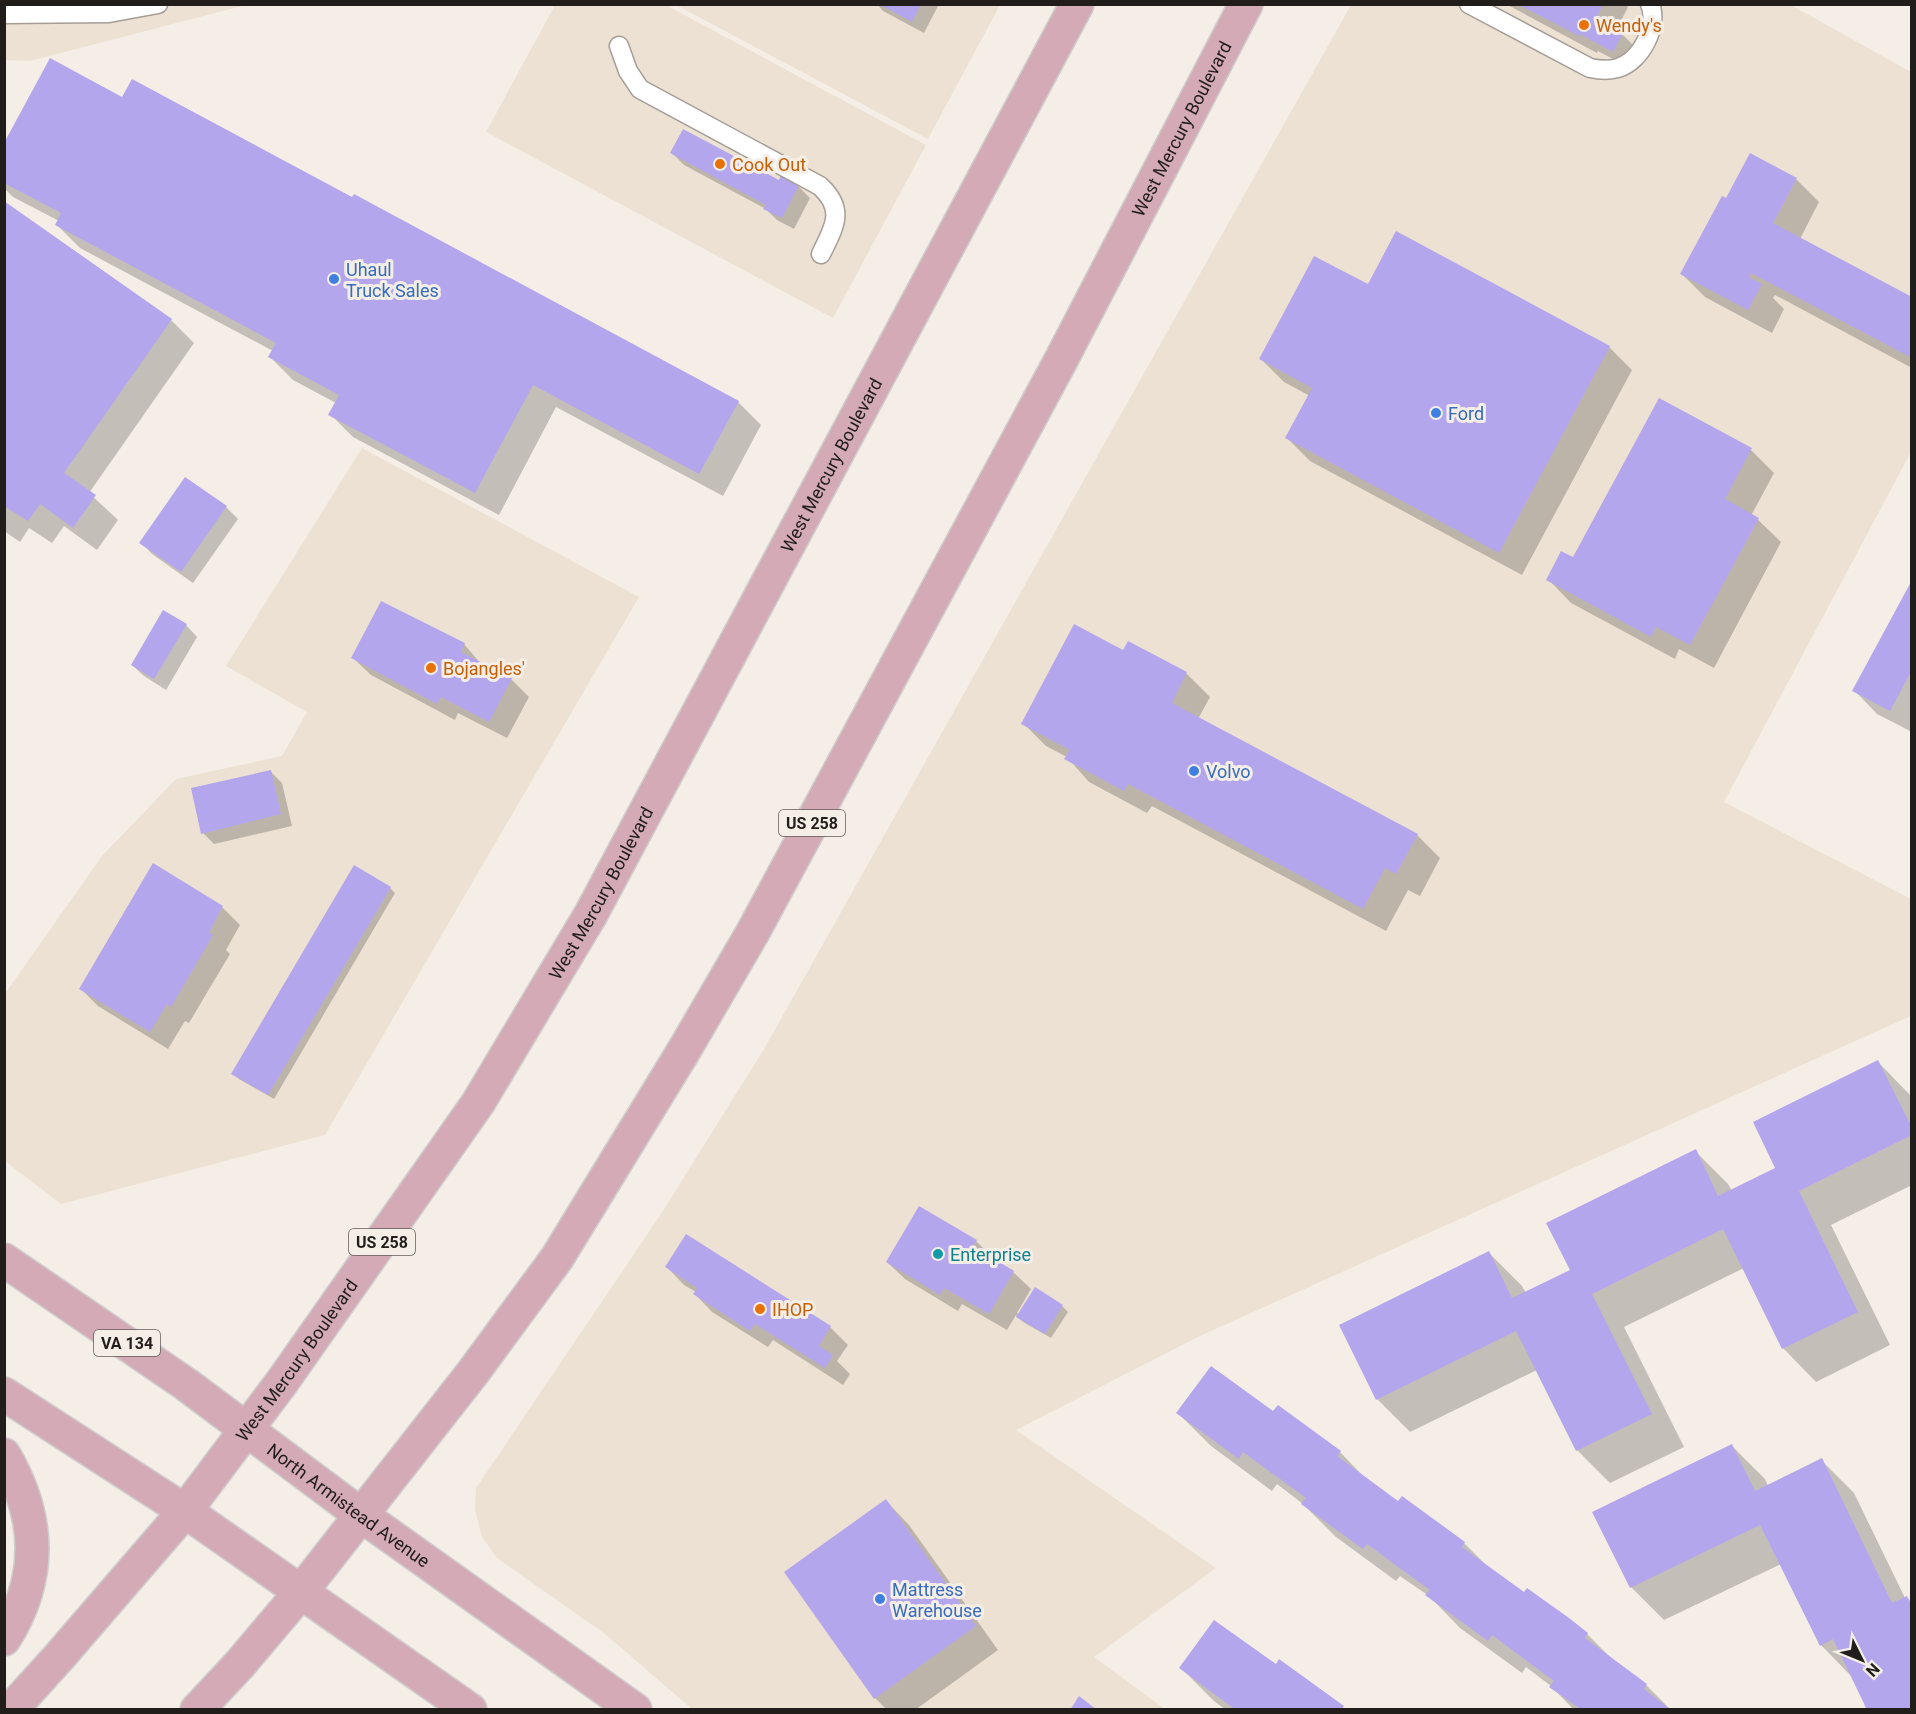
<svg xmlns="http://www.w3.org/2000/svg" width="1916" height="1714" viewBox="0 0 1916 1714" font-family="Roboto,sans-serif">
<rect width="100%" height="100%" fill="#f5eee7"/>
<!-- built -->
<g fill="#ede1d4">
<path d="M664 4 926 145 833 318 486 132 555 5Z"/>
<path d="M5 5H246L30 61 5 60Z"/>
<path d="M676 5H1000L928 139Z"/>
<path d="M1351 5H1791L1911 72V452L1724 802 1911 899V1016L1200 1336 1016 1430 1216 1568 1094 1657 1165 1709H692L605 1634 497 1558 482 1537 475 1510 476 1488 661 1214 764 1049Z"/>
<path d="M362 448 639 597 325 1135 61 1204 5 1161 4 995 102 856 176 779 282 756 307 712 226 666Z"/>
</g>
<!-- shadow -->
<g fill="#0003">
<path d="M877 4H939L924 33 883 11Z"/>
<path d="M1506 4H1626L1628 7 1616 31 1622 34 1639 51 1630 68 1598 51 1597 53Z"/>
<path d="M123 99 738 402 761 425 723 496 556 407 499 515 353 437 330 414 336 403 293 380 270 357 273 351 80 248 57 225 59 221 13 197 4 188V146Z"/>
<path d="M672 153 779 182 781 177 798 186 810 198 794 229 777 220 766 209 684 165Z"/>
<path d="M1796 179 1819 202 1800 239 1912 299V368L1775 295 1773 298 1784 309 1772 333 1705 297 1682 274 1727 200Z"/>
<path d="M4 203 171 320 194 343 89 493 118 520 97 550 64 526 52 543 29 528 20 542 4 531Z"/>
<path d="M1368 286 1609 347 1632 370 1522 575 1310 461 1287 438 1310 396 1284 382 1261 359Z"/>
<path d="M1751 450 1774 473 1752 514 1781 542 1714 668 1679 649 1675 659 1571 603 1548 579 1573 559Z"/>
<path d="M186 479 226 507 238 519 193 583 152 554 141 542Z"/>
<path d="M1912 584V732L1877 714 1854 690Z"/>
<path d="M186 625 197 637 166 690 144 676 132 665Z"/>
<path d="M1128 643 1187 674 1210 697 1198 719 1417 835 1440 858 1420 896 1408 890 1386 931 1152 806 1147 813 1089 782 1067 757 1046 746 1023 723 1123 652Z"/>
<path d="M464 644 481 664 511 679 529 697 507 738 458 713 455 720 371 675 353 658Z"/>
<path d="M270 771 282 783 292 826 214 844 203 833Z"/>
<path d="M153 865 223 908 240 925 226 950 230 954 189 1023 185 1021 168 1049 98 1006 81 989Z"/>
<path d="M390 888 395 893 274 1099 239 1079 233 1073Z"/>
<path d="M1878 1062 1912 1097V1185L1831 1225 1890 1345 1816 1382 1783 1348 1744 1268 1624 1327 1684 1447 1610 1483 1577 1450 1537 1370 1410 1432 1377 1399 1489 1253 1522 1286 1526 1293 1572 1271 1695 1151 1728 1184 1732 1191 1777 1168Z"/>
<path d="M919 1208 976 1241 994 1259 1013 1272 1031 1289 1017 1313 1019 1315 1036 1289 1062 1306 1068 1312 1051 1338 1023 1322 1016 1315 1007 1330 962 1304 958 1311 905 1279 887 1262Z"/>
<path d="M687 1236 830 1327 848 1345 837 1361 850 1374 843 1385 773 1340 768 1347 712 1312 695 1294 696 1292 684 1285 667 1267Z"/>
<path d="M1178 1413H1274L1340 1452 1368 1481 1398 1503 1464 1543 1491 1570 1524 1595 1527 1590 1587 1634 1614 1661 1646 1685 1671 1710H1574L1551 1686 1526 1667 1522 1673 1460 1628 1429 1596 1400 1576 1396 1581 1336 1537 1303 1504 1277 1484 1272 1491 1211 1446Z"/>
<path d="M1732 1446 1765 1479 1768 1486 1821 1460 1854 1493 1905 1598 1912 1602V1710L1853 1678 1821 1645 1781 1564 1664 1620 1631 1587Z"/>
<path d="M886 1501 909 1525 998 1650 915 1710H887L875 1698Z"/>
<path d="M1276 1666 1345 1710H1226L1214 1701 1181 1668Z"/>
</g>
<!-- building -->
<g fill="#b4a6ec">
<path d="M879 4H921L912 22Z"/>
<path d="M1519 5H1603L1596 18 1623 33 1613 52 1580 34 1579 36Z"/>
<path d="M50 58 122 97 132 79 352 197 354 194 739 401 699 474 533 385 475 493 328 415 339 395 268 357 276 343 55 225 61 213 4 183V143Z"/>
<path d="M683 129 779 180 781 175 799 185 782 218 763 209 766 205 670 153Z"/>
<path d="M1750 153 1797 178 1773 223 1912 297V358L1751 273 1749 277 1762 284 1748 310 1680 274 1722 196 1726 198Z"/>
<path d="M4 201 172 319 64 473 96 495 73 528 40 504 28 521 4 506Z"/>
<path d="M1396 231 1610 346 1499 553 1285 438 1312 388 1259 359 1314 256 1368 284Z"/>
<path d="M1659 398 1752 448 1725 499 1759 518 1690 645 1656 627 1651 637 1546 580 1561 551 1573 557Z"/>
<path d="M185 477 227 506 181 572 139 543Z"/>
<path d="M1912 580V670L1890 711 1852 691Z"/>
<path d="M381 601 465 643 461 652 512 678 489 722 441 697 437 704 351 658Z"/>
<path d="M163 610 187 624 154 679 131 665Z"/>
<path d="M1074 624 1123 650 1128 641 1187 672 1172 703 1418 834 1396 874 1385 868 1363 909 1128 784 1124 791 1064 759 1070 750 1021 724Z"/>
<path d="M271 770 281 814 201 834 191 788Z"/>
<path d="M153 863 223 906 209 932 213 935 171 1007 167 1004 150 1032 79 989Z"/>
<path d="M354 865 391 887 268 1095 231 1074Z"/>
<path d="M1878 1060 1912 1128V1135L1799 1191 1858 1312 1782 1349 1723 1229 1592 1294 1652 1414 1576 1451 1516 1331 1376 1400 1339 1325 1489 1251 1512 1298 1570 1270 1546 1223 1696 1149 1718 1196 1775 1168 1753 1122Z"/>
<path d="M919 1206 977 1240 973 1246 1014 1271 989 1314 944 1288 940 1295 886 1262Z"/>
<path d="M686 1234 831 1326 819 1346 833 1355 825 1368 755 1324 750 1331 693 1294 697 1288 665 1267Z"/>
<path d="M1035 1287 1063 1305 1045 1334 1016 1317Z"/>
<path d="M1211 1366 1273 1411 1278 1405 1341 1451 1337 1456 1398 1501 1402 1496 1465 1542 1462 1547 1524 1592 1527 1588 1569 1618 1588 1633 1585 1638 1647 1684 1644 1689 1671 1710H1582L1549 1687 1554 1681 1492 1635 1488 1641 1425 1595 1430 1590 1409 1575 1367 1544 1363 1549 1301 1504 1306 1498 1243 1452 1239 1459 1176 1413Z"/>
<path d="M1732 1444 1755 1491 1822 1458 1892 1603 1907 1596 1912 1605V1710H1867L1833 1639 1820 1646 1760 1525 1630 1588 1592 1512Z"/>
<path d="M886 1499 976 1626 874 1699 784 1572Z"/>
<path d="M1214 1620 1276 1664 1279 1659 1344 1706 1341 1710H1247L1244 1708 1242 1710H1236L1179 1668Z"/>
<path d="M1079 1696 1097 1710H1070Z"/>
</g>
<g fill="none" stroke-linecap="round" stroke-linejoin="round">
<!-- service casing -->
<g stroke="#a49e97" stroke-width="21">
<g id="service">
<path d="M1469 4 1590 68C1600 70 1608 71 1618 68 1641 61 1659 26 1650 4"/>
<path d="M4 14 109 13 158 4"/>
<path d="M619 46 628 71 640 89 820 186C846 210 834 227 821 254"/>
</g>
</g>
<!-- primary casing -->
<g stroke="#cecdcd" stroke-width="36">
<g id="primary">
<path id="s1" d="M4 1260 187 1385 361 1515 635 1710"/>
<path d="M4 1394 185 1511 470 1710"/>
<path d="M4 1455C40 1517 43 1577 4 1639"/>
<path id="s2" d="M11 1710 59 1657 185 1511 282 1382 478 1103 591 914 1077 4"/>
<path id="s3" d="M197 1710 240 1664 300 1593 474 1371 557 1258 683 1052 753 932 1061 360 1246 4"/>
</g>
</g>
<!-- service -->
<use href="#service" stroke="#fff" stroke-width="18"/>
<!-- primary -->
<use href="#primary" stroke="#d5aab7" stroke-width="33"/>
</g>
<!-- markers -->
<g fill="#e8710a" stroke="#f5eee7" stroke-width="2">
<circle cx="1584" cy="25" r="6"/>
<circle cx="720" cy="164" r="6"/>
<circle cx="431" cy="668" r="6"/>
<circle cx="760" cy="1309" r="6"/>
</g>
<g fill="#3f7fe0" stroke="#f5eee7" stroke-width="2">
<circle cx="334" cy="279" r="6"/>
<circle cx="1436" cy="413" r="6"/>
<circle cx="1194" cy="771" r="6"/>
<circle cx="880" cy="1599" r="6"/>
</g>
<circle fill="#0f9aa8" stroke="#f5eee7" stroke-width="2" cx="938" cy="1254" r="6"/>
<g text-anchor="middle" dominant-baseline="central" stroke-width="6" stroke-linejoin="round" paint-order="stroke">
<!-- shield labels -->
<g fill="#f5eee7" stroke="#605c58" stroke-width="1.5">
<rect x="779" y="810" width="66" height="26" rx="4.5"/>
<rect x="349" y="1229" width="66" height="26" rx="4.5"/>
<rect x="94" y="1330" width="66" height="26" rx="4.5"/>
</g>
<g font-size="16" font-weight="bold" fill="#201d1b">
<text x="812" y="823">US 258</text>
<text x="382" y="1242">US 258</text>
<text x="127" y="1343">VA 134</text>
</g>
<!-- food labels -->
<g font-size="18" fill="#c56008" stroke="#f5eee7" text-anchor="start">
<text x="1596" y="25">Wendy's</text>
<text x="732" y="164">Cook Out</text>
<text x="443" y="668">Bojangles'</text>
<text x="772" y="1309">IHOP</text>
</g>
<!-- street labels -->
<g font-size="18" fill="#201d1b" stroke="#f5eee7">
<text stroke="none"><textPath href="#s3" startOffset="1869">West Mercury Boulevard</textPath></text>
<text stroke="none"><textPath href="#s2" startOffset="1496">West Mercury Boulevard</textPath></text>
<text stroke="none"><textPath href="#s2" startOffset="1010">West Mercury Boulevard</textPath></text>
<text stroke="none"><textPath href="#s2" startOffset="452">West Mercury Boulevard</textPath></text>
<text stroke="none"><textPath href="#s1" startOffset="423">North Armistead Avenue</textPath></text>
</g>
<!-- shop labels -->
<g font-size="18" fill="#366cbe" stroke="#f5eee7" text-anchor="start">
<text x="346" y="269">Uhaul<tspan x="346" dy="21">Truck Sales</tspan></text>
<text x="1448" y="413">Ford</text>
<text x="1206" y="771">Volvo</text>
<text x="892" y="1589">Mattress<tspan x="892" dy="21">Warehouse</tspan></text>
</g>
<!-- culture labels -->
<g font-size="18" fill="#0d838f" stroke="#f5eee7" text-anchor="start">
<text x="950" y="1254">Enterprise</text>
</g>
</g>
<!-- border -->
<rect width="1916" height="1714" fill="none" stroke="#201d1b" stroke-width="12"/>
<!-- north arrow -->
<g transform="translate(1862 1660) rotate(133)" stroke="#f5eee7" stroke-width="4.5" paint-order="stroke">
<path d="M0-4.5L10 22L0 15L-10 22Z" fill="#201d1b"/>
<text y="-9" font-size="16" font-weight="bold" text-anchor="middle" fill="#201d1b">N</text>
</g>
</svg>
